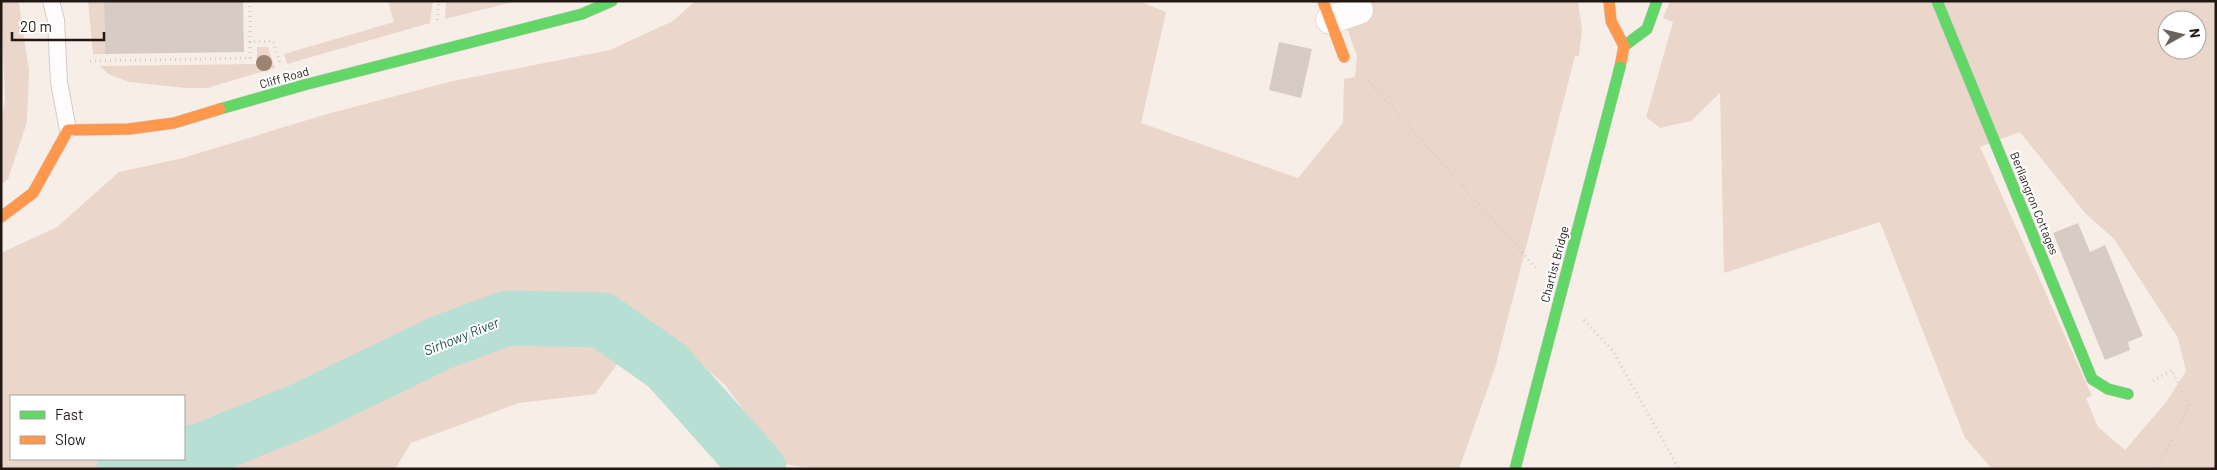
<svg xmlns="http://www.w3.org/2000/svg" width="2217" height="470" viewBox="0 0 2217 470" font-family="Barlow,sans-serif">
<rect width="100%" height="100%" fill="#f8eee8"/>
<!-- green -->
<g fill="#ead6cb" fill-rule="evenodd">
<path d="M1 1H17L19 4 29 70 27 122 8 179 1 185V126L5 99Z"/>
<path d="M88 1H104L105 54H93Z"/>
<path d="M388 1H433L430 23 287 64 284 54 394 22Z"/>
<path d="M446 1H517L445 19Z"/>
<path d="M695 1H1139L1166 12 1141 123 1298 178 1343 123 1344 79 1355 77 1357 56 1337 1H1578L1582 30 1579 56H1575L1495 368 1459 469H815L783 464 725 385 650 320 595 394 519 403 411 443 395 469H1V253L57 227 119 172 183 158 327 114 453 81 610 50 673 21ZM11 396H184V459H11Z"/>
<path d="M1670 1H2216V469H1992L1965 438 1880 222 1724 273 1720 93 1691 121 1660 128 1646 117 1673 22 1663 18ZM2167 20H2197V50H2167ZM2020 132 2085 213 2114 239 2178 338 2186 371 2167 401 2125 450 2098 427 2086 398 2092 396 1980 147Z"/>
<path d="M257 47H268L275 68 207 88H186L129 82 108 74 100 66 257 64Z"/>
</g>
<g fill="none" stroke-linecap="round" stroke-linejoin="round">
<!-- river -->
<g stroke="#b8dfd4" stroke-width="55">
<path d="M184 454 200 451 304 409 440 343 507 318 602 320 667 366 759 469"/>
<path d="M124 469 166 459"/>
</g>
</g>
<!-- building -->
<g fill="#d8cbc4">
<path d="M104 1H243L244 52 105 54Z"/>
<path d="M1279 42 1312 49 1301 98 1269 90Z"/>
<path d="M2078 223 2090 252 2105 245 2143 336 2128 342 2130 350 2105 360 2053 233Z"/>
</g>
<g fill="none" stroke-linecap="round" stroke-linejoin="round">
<!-- lane casing -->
<g stroke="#d4cbc6" stroke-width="18">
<path id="lane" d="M51 1 56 20 59 82 68 130"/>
</g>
<!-- street casing -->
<g stroke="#d4cbc6" stroke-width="29">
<path id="street" d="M1330 20 1359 10"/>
</g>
<!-- fast casing -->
<g stroke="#d4cbc6" stroke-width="12">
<g id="fast">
<path d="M1937 1 2092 379 2108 389 2128 394"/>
<path d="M1624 46 1647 29 1657 1"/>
<path d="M220 109 304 85 582 14 612 1"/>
</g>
</g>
<!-- slow casing -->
<g stroke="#d4cbc6" stroke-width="12">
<g id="slow">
<path d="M1323 1 1344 57"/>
<path d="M1609 1 1611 21 1624 46 1620 67"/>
<path d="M1 217 33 193 68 130 129 129 174 123 220 109"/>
</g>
</g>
<!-- path -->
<g stroke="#d3cfce" stroke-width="3" stroke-dasharray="1 4" stroke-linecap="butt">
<path d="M250 1V42L273 41 280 63"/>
<path d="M437 20 439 1"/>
<path d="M90 61 250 58V42"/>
<path d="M1365 77 1536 268"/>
<path d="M1584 320 1613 351 1679 469"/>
<path d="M2153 381 2172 370 2189 406 2156 469"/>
</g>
<!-- lane -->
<use href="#lane" stroke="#fefcfc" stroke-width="16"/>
<!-- street -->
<use href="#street" stroke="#fefcfc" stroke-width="28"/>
<!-- fast -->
<use href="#fast" stroke="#63d668" stroke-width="11"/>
<!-- slow -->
<use href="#slow" stroke="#ff974d" stroke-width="11"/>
<!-- fast-bridge casing -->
<g stroke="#d0cac8" stroke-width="12" stroke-linecap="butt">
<path id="fast-bridge" d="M1515 469 1620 67"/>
</g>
<!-- fast-bridge -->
<use href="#fast-bridge" stroke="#63d668" stroke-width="11"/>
</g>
<!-- trees -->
<circle fill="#9f8371" cx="264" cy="63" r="8"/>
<g text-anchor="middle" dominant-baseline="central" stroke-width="4" stroke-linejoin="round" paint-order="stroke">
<!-- street labels -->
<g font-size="12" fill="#211814" stroke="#fff">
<text transform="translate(284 77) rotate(-16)">Cliff Road</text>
<text transform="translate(2035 203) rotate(68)">Berllangron Cottages</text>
<text transform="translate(1554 264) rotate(-75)">Chartist Bridge</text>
</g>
<!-- water labels -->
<g font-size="14" font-style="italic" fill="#1f5149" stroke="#fff">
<text transform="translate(461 336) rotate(-22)">Sirhowy River</text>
</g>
</g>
<!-- border -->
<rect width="2217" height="470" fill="none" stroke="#211814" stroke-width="5"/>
<!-- legend -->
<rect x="10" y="395" width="175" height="65" fill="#ffffff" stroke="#a6a3a1"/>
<rect x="20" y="411" width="25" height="8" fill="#63d668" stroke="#a6a3a1"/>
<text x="55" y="420" font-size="15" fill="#211814">Fast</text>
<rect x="20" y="436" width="25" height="8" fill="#ff974d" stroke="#a6a3a1"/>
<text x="55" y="445" font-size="15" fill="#211814">Slow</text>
<!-- north arrow -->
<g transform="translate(2182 35) rotate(82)"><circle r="24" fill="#ffffff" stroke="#a6a3a1"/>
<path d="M0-4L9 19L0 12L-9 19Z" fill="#6c635e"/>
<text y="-8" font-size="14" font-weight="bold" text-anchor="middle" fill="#211814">N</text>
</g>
<!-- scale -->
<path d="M12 32v8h92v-8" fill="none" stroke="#211814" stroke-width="2.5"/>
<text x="20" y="32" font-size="15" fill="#211814" stroke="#ffffff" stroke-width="4" paint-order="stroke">20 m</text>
</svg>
